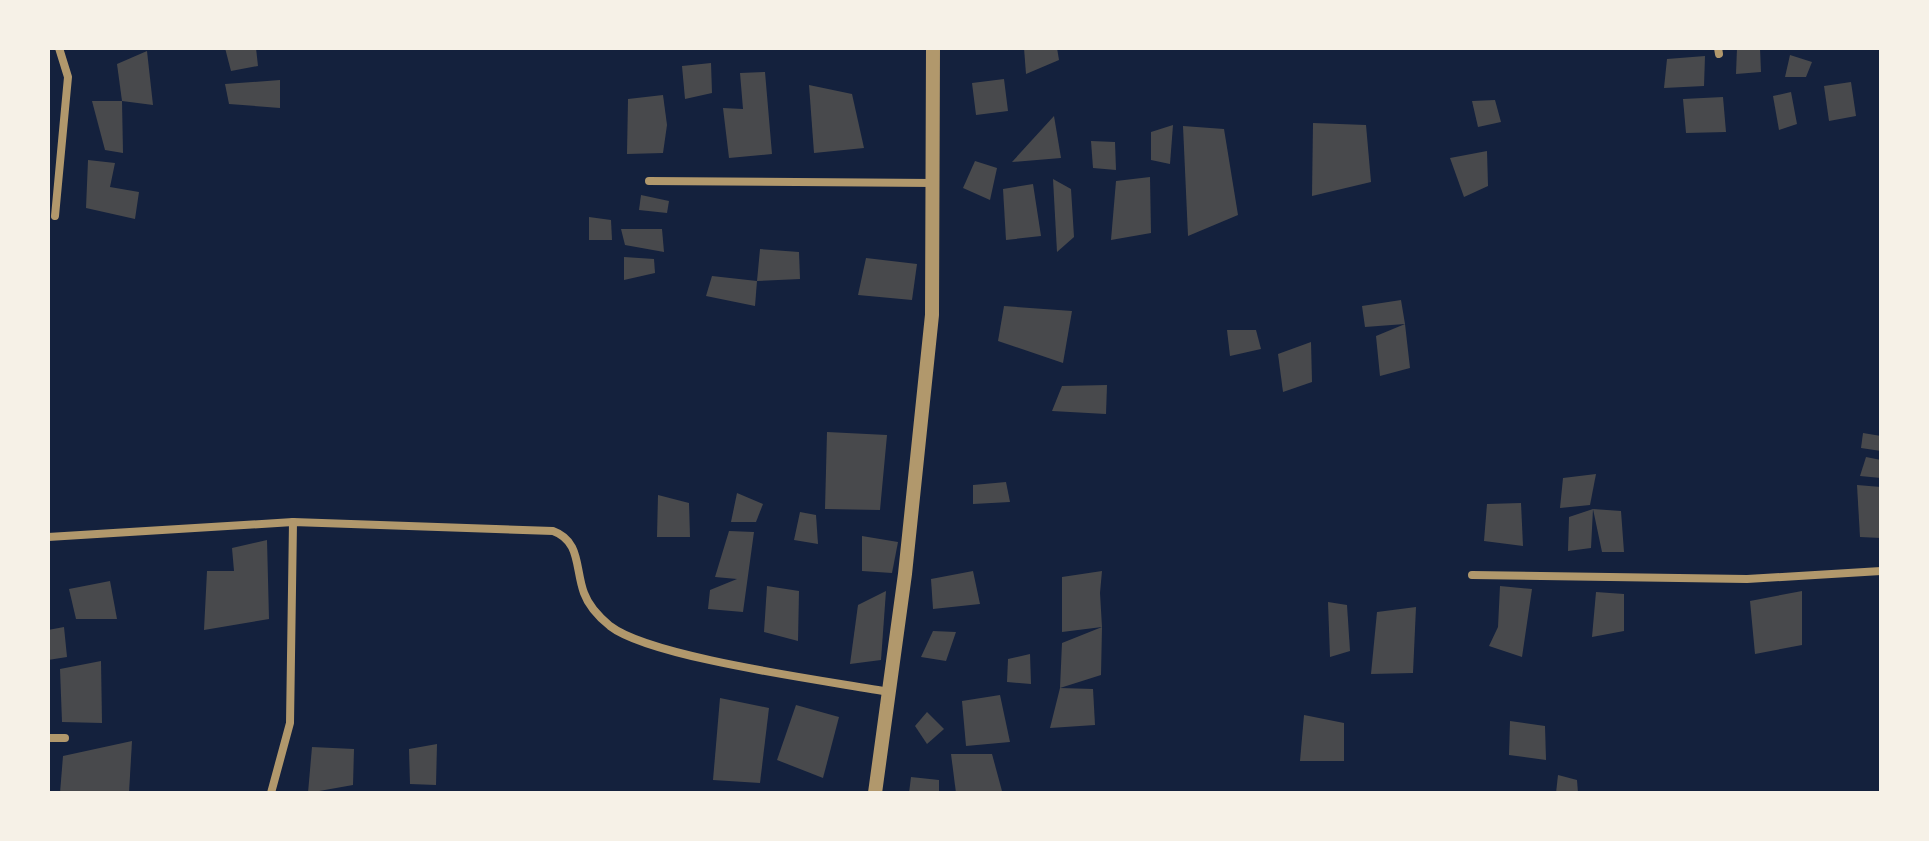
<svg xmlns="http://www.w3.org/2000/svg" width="1929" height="841" viewBox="0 0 1929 841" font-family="'DM Sans',sans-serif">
<rect width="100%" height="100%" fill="#14213d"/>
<!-- building -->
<g fill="#48494c">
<path d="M225 48H256L258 66 231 71Z"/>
<path d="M1024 48H1057L1059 60 1026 74Z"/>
<path d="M1737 48H1760L1761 72 1736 74Z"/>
<path d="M147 51 153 105 122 101 117 64Z"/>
<path d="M1790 55 1812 62 1806 77H1785Z"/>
<path d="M1705 56 1704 86 1664 88 1667 59Z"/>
<path d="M711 63 712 93 685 99 682 66Z"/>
<path d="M765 72 772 154 729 158 723 108 743 109 740 73Z"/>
<path d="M1004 79 1008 111 976 115 972 83Z"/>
<path d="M280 80V108L229 104 225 84Z"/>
<path d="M1851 82 1856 116 1829 121 1824 86Z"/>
<path d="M809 85 852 94 864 148 814 153Z"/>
<path d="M1791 92 1797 124 1779 130 1773 96Z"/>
<path d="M663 95 667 125 663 153 627 154 628 99Z"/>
<path d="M1723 97 1726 132 1686 133 1683 99Z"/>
<path d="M1495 100 1501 122 1478 127 1472 101Z"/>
<path d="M92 101H122L123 153 105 150Z"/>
<path d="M1054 116 1061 158 1012 162Z"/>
<path d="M1313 123 1366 125 1371 182 1312 196Z"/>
<path d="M1173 125 1170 164 1151 160V132Z"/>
<path d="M1183 126 1224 129 1238 215 1188 236Z"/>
<path d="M1091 141 1115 142 1116 170 1093 168Z"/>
<path d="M1487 151 1488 186 1464 197 1450 158Z"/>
<path d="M88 160 115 163 110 187 139 192 135 219 86 208Z"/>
<path d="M975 161 997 168 990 200 963 188Z"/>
<path d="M1150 177 1151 233 1111 240 1116 181Z"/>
<path d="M1053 179 1071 189 1074 237 1057 252Z"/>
<path d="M1033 184 1041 236 1006 240 1003 189Z"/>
<path d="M641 195 669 201 667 213 639 210Z"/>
<path d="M589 217 611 220 612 240H589Z"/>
<path d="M621 229H662L664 252 625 245Z"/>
<path d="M760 249 799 252 800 279 757 281Z"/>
<path d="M624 257 654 259 655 273 624 280Z"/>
<path d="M866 258 917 264 912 300 858 295Z"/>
<path d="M712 276 757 281 755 306 706 296Z"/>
<path d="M1401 300 1405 324 1410 368 1380 376 1376 336 1405 324 1365 327 1362 306Z"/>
<path d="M1004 306 1072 311 1063 363 998 341Z"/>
<path d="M1227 330H1256L1261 349 1230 356Z"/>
<path d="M1311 342 1312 382 1283 392 1278 354Z"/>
<path d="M1107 385 1106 414 1052 411 1062 386Z"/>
<path d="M827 432 887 435 880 510 825 509Z"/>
<path d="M1863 433 1881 436V451L1861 448Z"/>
<path d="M1866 457 1881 460V478L1860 476Z"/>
<path d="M1596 474 1590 505 1560 508 1563 478Z"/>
<path d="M1006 482 1010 502 973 504V485Z"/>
<path d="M1857 485 1881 487V538L1860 537Z"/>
<path d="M737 493 763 504 756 522H731Z"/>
<path d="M658 495 689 503 690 537H657Z"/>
<path d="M1521 503 1523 546 1484 541 1487 504Z"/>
<path d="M1593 509 1621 511 1624 552H1602L1593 509 1591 548 1568 551 1569 517Z"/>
<path d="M800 512 816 515 818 544 794 540Z"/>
<path d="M729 531 754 532 743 612 708 609 710 590 737 579 715 577Z"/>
<path d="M862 536 898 542 892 573 862 571Z"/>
<path d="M267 540 269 619 204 630 207 571H234L232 548Z"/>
<path d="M973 571 980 604 933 609 931 579Z"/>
<path d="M1102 571 1100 593 1102 627 1101 675 1060 688 1062 643 1102 627 1062 632V577Z"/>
<path d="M110 581 117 619H76L69 589Z"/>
<path d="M767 586 799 591 798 641 764 632Z"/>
<path d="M1500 586 1532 589 1522 657 1489 646 1498 627Z"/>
<path d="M886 591 881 660 850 664 858 605Z"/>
<path d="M1802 591V645L1755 654 1750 601Z"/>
<path d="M1596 592 1624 594V631L1592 637Z"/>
<path d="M1328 602 1347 605 1350 651 1330 657Z"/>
<path d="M1416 607 1413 673 1371 674 1377 612Z"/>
<path d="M64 627 67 657 48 660V630Z"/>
<path d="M933 631 956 632 946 661 921 657Z"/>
<path d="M1030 654 1031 684 1007 682 1008 659Z"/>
<path d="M101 661 102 723 62 722 60 669Z"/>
<path d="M1060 688 1093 689 1095 725 1050 728Z"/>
<path d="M1000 695 1010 742 966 746 962 701Z"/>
<path d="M720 698 769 708 760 783 713 780Z"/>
<path d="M796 705 839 717 823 778 777 760Z"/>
<path d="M927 712 944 729 927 744 915 726Z"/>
<path d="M1304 715 1344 723V761H1300Z"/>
<path d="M1510 721 1545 726 1546 760 1509 755Z"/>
<path d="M132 741 129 793H60L63 756Z"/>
<path d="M437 744 436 785 410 784 409 749Z"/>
<path d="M312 747 354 749 353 785 308 793Z"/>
<path d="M951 754H992L1002 791 956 793Z"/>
<path d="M1558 775 1577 780 1578 793H1556Z"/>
<path d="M911 777 939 780V793H909Z"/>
</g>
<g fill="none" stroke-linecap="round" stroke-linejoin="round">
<!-- minor -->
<g stroke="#b1986c" stroke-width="8">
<path d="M1718 48 1719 54"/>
<path d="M649 181 934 183"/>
<path d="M55 216 68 77 59 48"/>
<path d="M48 537 293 522 553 531C581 541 575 569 584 593 589 607 599 617 610 626 651 658 829 681 889 692"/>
<path d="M1472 575 1747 579 1881 571"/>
<path d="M48 738H65"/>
<path d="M271 793 290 723 293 522"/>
</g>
<!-- tertiary -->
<path stroke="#b1986c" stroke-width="14" d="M875 793 905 574 932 315 933 48"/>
</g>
<!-- border -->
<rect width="1929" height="841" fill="none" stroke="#f6f1e7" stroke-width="100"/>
</svg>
